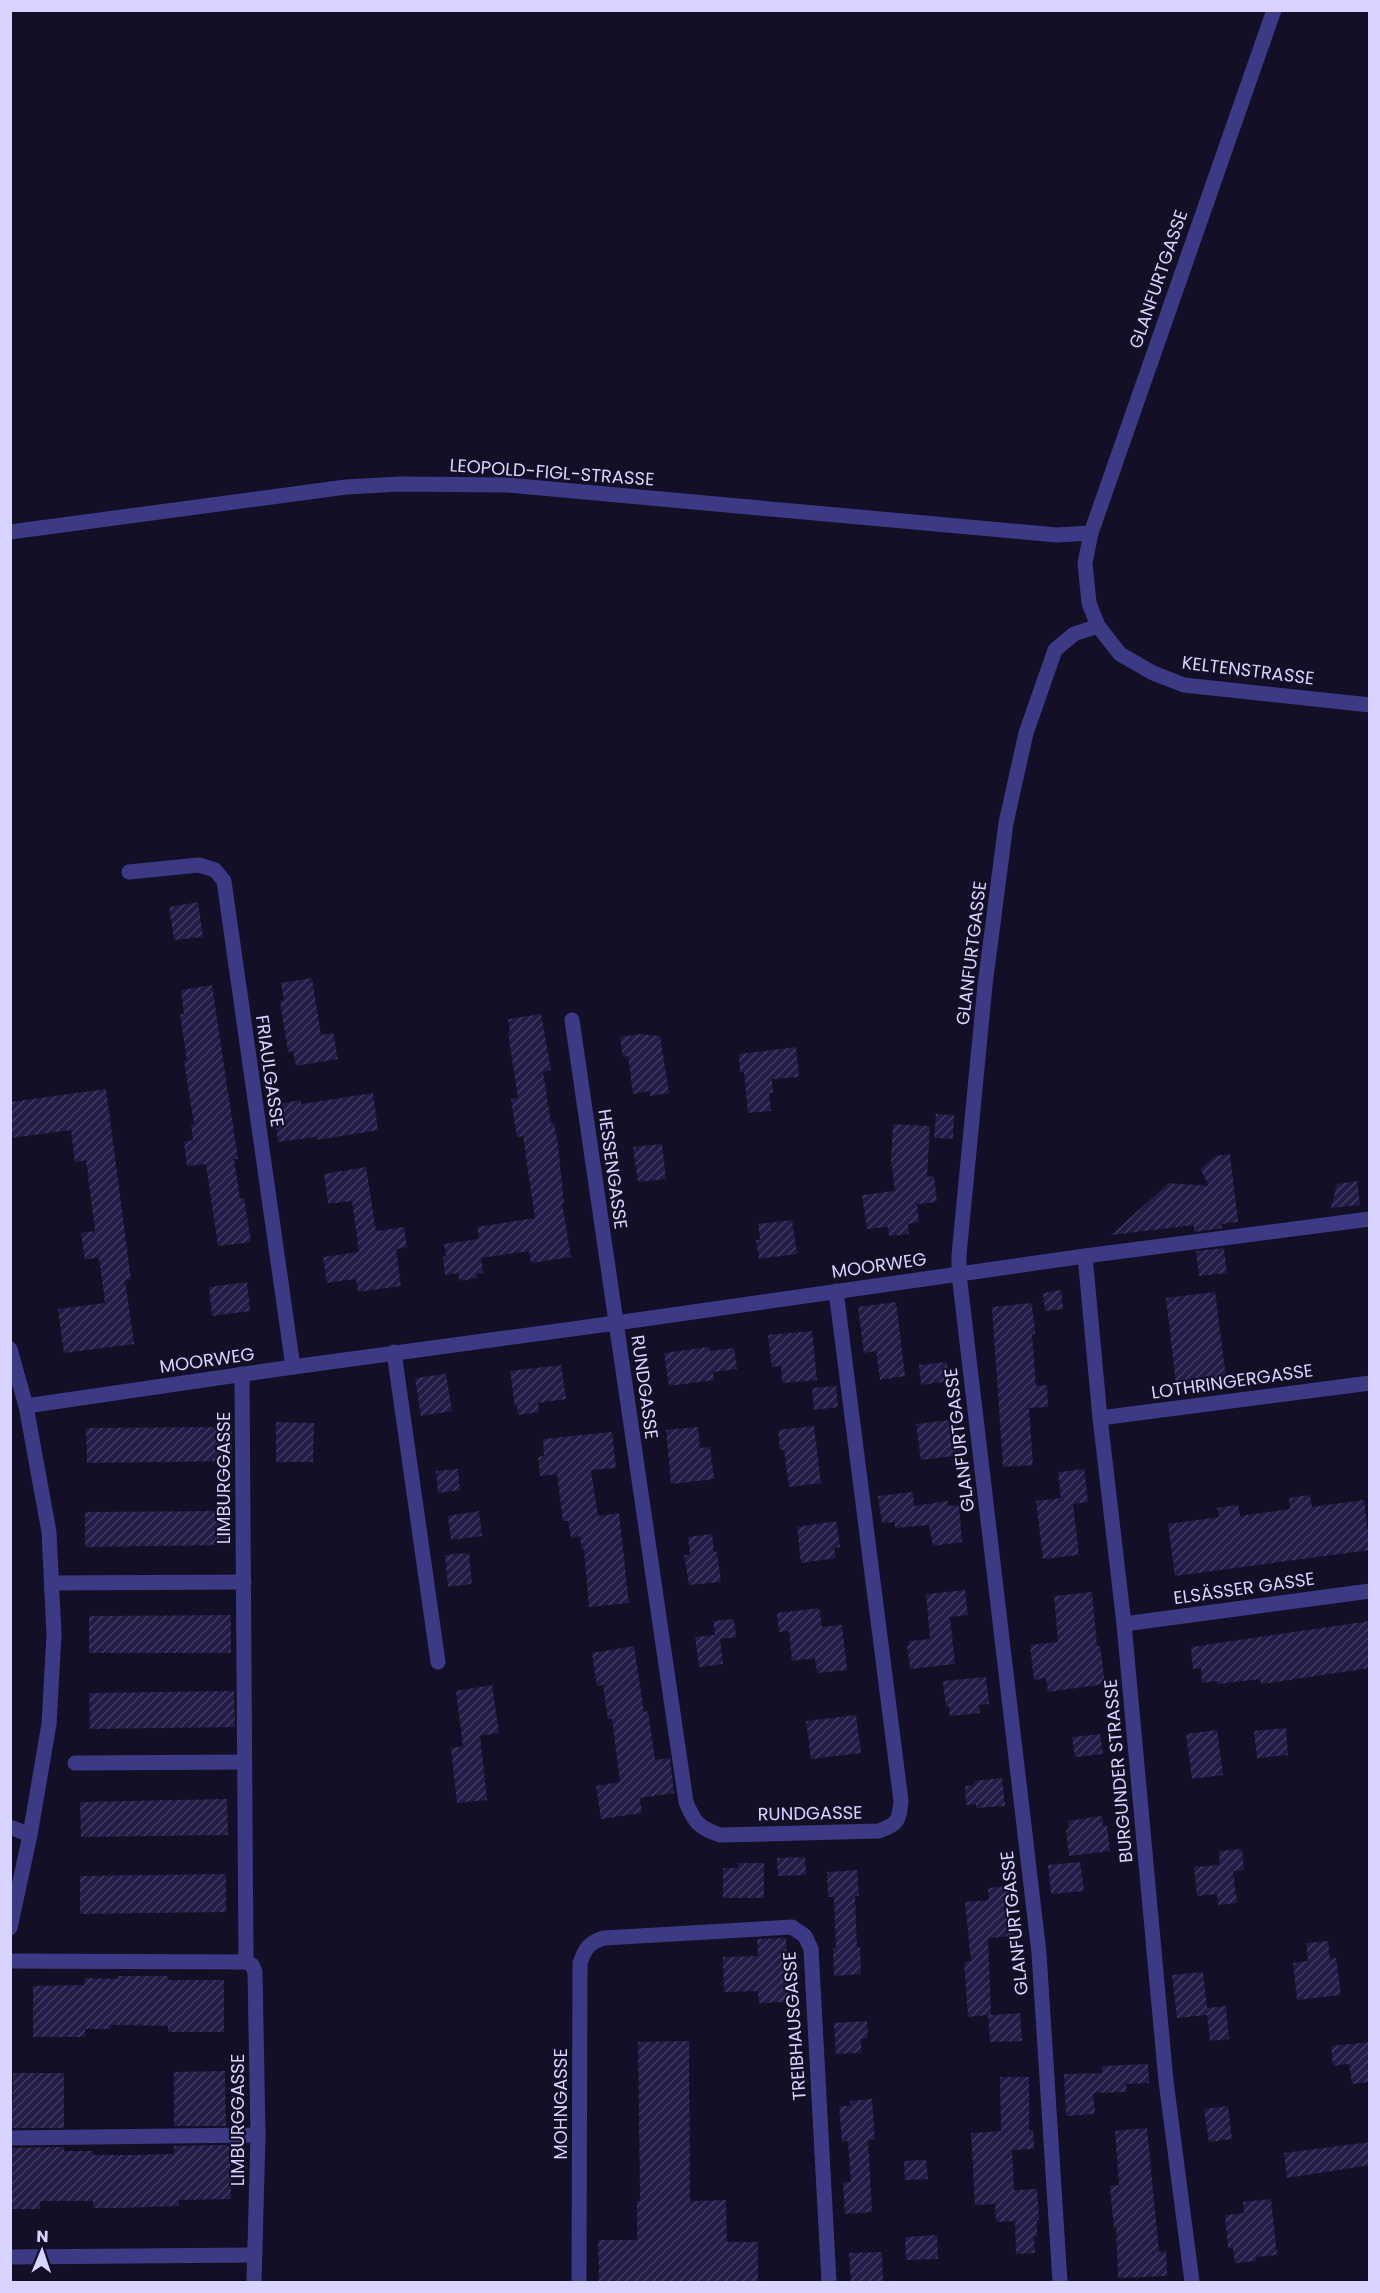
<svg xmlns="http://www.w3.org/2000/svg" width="1380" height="2293" viewBox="0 0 1380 2293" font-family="Poppins,sans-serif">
<defs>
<pattern id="building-hatch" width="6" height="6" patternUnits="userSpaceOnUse" patternTransform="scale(1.5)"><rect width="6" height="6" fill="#241b47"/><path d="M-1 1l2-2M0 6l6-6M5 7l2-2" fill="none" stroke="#433b63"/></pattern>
</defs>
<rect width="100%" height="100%" fill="#130f26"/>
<!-- building -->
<g fill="url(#building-hatch)">
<path d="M198 902 203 937 174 940 169 907Z"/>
<path d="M312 978 321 1035 333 1033 338 1059 296 1066 293 1051 288 1052 280 1001 284 1000 281 983Z"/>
<path d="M212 985 238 1159H234L240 1199 244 1198 251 1242 218 1246 206 1164 187 1166 184 1142 193 1140 191 1125 194 1124 184 1061 187 1060 180 1014H184L181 990Z"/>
<path d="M541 1014 551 1070 543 1072 551 1124 554 1123 558 1145 564 1203H562L571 1257 531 1263 529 1251 481 1258 483 1273 477 1274V1278L459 1281 458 1273 445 1275 443 1257 446 1256 444 1244 479 1239 477 1227 535 1218 523 1136 517 1137 511 1099 518 1098 508 1032H510L508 1019Z"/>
<path d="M640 1034 660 1036 669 1093 650 1096V1091L633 1094 628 1056 623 1057 620 1037Z"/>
<path d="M796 1047 799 1077 772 1079 773 1093H769L771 1111 748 1113 744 1072H740L739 1054Z"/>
<path d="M106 1089 131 1279 125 1280 134 1344 64 1353 58 1309 105 1303 99 1257 85 1260 81 1233 95 1231 86 1160 75 1162 71 1130 10 1138V1102Z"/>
<path d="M373 1093 378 1130 317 1140 316 1137 278 1142 273 1105 301 1100V1104Z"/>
<path d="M936 1114 954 1115 953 1139 934 1138Z"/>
<path d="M893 1124 930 1126 927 1177 934 1176 937 1202 917 1204 919 1222 908 1224 909 1234 889 1236 888 1227 867 1229 862 1195 895 1191 891 1160Z"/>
<path d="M662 1144 666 1179 638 1182 633 1147Z"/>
<path d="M1230 1154 1238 1222 1221 1224 1222 1228 1194 1232V1225L1111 1235 1169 1183 1208 1186 1201 1169 1215 1156Z"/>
<path d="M366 1167 376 1231 404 1227 407 1247 396 1249 401 1286 358 1292 356 1279 327 1283 323 1257 359 1252 352 1201 328 1204 324 1174Z"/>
<path d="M1357 1181 1360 1205 1331 1208 1337 1184Z"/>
<path d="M792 1220 797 1254 759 1259 756 1240H760L758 1224Z"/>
<path d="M1224 1248 1227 1273 1199 1276 1196 1251Z"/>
<path d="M247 1282 250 1311 212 1316 209 1287Z"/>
<path d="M1061 1290 1063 1309 1045 1311 1043 1293Z"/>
<path d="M1215 1292 1226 1378 1176 1384 1166 1298Z"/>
<path d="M896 1302 905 1376 880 1380 876 1351 864 1353 858 1307Z"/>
<path d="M1032 1303 1035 1334H1032L1036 1386 1047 1385 1048 1407 1029 1408 1033 1465 1003 1467 992 1307Z"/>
<path d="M812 1331 817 1380 782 1383 781 1366 772 1367 768 1335Z"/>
<path d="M709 1347 710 1351 734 1348 737 1369 713 1372 714 1380 669 1386 664 1353Z"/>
<path d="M947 1362 949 1381 921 1385 919 1365Z"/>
<path d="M561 1365 566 1399 538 1403 539 1412 518 1415 517 1406H515L510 1371Z"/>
<path d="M446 1374 452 1411 421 1416 415 1378Z"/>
<path d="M836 1386 838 1407 814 1410 812 1388Z"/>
<path d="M957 1419 961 1455 921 1460 916 1424Z"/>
<path d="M276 1422 314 1423 313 1462H276Z"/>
<path d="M814 1426 821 1483 789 1487 784 1450H780L778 1430Z"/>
<path d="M232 1427V1461L87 1463 86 1428Z"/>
<path d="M698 1427 700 1448 710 1447 714 1479 671 1484 666 1430Z"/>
<path d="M612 1432 616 1468 591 1470 598 1516 619 1513 629 1603 589 1607 584 1549 582 1550 580 1536 571 1538 568 1521H563L557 1474 540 1476 538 1457 544 1456 543 1439Z"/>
<path d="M458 1469 460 1490 438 1493 436 1471Z"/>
<path d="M1084 1469 1088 1502 1073 1504 1079 1555 1043 1559 1036 1501 1061 1498 1058 1472Z"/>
<path d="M913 1492 914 1506 948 1501V1506L959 1505 962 1542 933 1546 929 1525 895 1528V1522L882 1523 878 1496Z"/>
<path d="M1310 1495 1312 1507 1364 1500 1370 1550 1175 1576 1168 1524 1219 1517 1217 1508 1238 1505 1240 1516 1290 1509 1289 1498Z"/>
<path d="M230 1511 231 1545 85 1547V1512Z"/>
<path d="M479 1511 482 1536 451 1540 448 1516Z"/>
<path d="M836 1521 840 1547 834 1548 836 1558 801 1563 797 1527Z"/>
<path d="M712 1534 714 1552H717L721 1582 689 1585 684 1555H690L688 1537Z"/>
<path d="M469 1553 472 1584 448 1587 445 1555Z"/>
<path d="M965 1590 968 1615 950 1617 955 1664 910 1669 907 1645H909V1641L930 1639 926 1594Z"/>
<path d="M1092 1592 1097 1646H1100L1105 1684 1048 1692 1046 1678 1034 1680 1030 1645 1058 1642 1054 1596Z"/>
<path d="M819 1608 822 1627 842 1625 847 1670 817 1673 815 1658 792 1661 789 1631 779 1632 777 1613Z"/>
<path d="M231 1615V1653H89V1616Z"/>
<path d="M734 1619 736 1637 720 1639 723 1664 699 1667 695 1637 715 1635 713 1621Z"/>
<path d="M1370 1621V1668L1261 1684 1260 1679 1218 1684 1217 1681 1202 1683 1201 1668 1193 1669 1191 1647Z"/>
<path d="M634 1646 644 1712 648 1711 655 1760 670 1758 674 1793 640 1798 642 1813 601 1819 596 1786 620 1782 612 1719H608L603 1685 597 1686 592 1653Z"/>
<path d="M986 1677 989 1704 979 1705 980 1713 950 1716 949 1706 946 1707 943 1681Z"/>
<path d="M492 1685 499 1733 480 1736 487 1800 457 1803 451 1748 463 1746 456 1691Z"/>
<path d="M234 1691 235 1727 90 1729 89 1693Z"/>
<path d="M856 1715 861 1753 811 1759 806 1721Z"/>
<path d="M1286 1728 1288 1755 1257 1758 1254 1731Z"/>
<path d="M1217 1730 1223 1775 1192 1779 1186 1734Z"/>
<path d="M1100 1734 1103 1754 1075 1757 1072 1737Z"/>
<path d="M1002 1778 1005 1806 976 1808V1804L966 1805 965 1786 974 1785V1781Z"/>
<path d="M227 1799 228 1835 81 1837 80 1802Z"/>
<path d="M1102 1816 1103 1826 1107 1825 1110 1851 1069 1856 1066 1830 1069 1829 1068 1821Z"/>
<path d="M1242 1849 1244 1870 1233 1871 1237 1903 1218 1905 1217 1894 1197 1896 1194 1867 1220 1865 1219 1851Z"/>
<path d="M805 1857 806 1875 778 1876 777 1858Z"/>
<path d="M1080 1862 1084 1891 1051 1894 1048 1865Z"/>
<path d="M738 1863H764V1898H723V1868H738Z"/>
<path d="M857 1870 859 1896H855L857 1947H860L861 1974 834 1976 833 1948H836L834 1897H828L827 1872Z"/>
<path d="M226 1874V1912L80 1914V1876Z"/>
<path d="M1008 1886 1014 1936 988 1938 991 2015 1020 2013 1022 2041 990 2042 988 2015 968 2017 964 1962 971 1961 965 1902 989 1900 988 1888Z"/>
<path d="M786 1938 788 2002 759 2003 758 1991 724 1992 723 1957 758 1956 757 1939Z"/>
<path d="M1328 1941 1330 1958H1336L1341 1995 1297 2000 1293 1963 1308 1961 1306 1943Z"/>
<path d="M1203 1972 1207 2008 1226 2006 1229 2039 1210 2041 1207 2015 1177 2018 1172 1975Z"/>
<path d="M118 1976H168V1980H224V2032H168V2026L111 2025V2029H85V2037H33V1986L85 1985 84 1978 118 1979Z"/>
<path d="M867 2021 868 2038 861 2039V2053L836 2054 834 2023Z"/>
<path d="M689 2041 690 2201 726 2200 727 2242H758V2283H599L598 2240H637V2201H640L638 2042Z"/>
<path d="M1370 2042V2082L1352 2084 1349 2064 1333 2066 1331 2046Z"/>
<path d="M1148 2064 1149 2083 1126 2084 1127 2092 1093 2093 1095 2114 1066 2116 1064 2074 1102 2073V2066Z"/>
<path d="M225 2071 226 2126H174V2072Z"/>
<path d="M13 2073H64V2128H12Z"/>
<path d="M1000 2077H1029V2130H1033L1034 2149 1012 2150 1014 2190 1037 2189 1039 2220H1037V2236L1034 2237 1035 2253 1016 2254 1015 2221 996 2222 995 2204 975 2205 971 2133 1001 2131Z"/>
<path d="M872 2099 875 2140H868L872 2212 845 2214 843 2182H851L848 2141 842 2142 839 2106H851L850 2101Z"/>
<path d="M1228 2106 1232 2139 1209 2142 1204 2109Z"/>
<path d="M1147 2128 1159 2252 1166 2251 1167 2276 1118 2278 1116 2228 1114 2229 1110 2186 1119 2185 1115 2131Z"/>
<path d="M1370 2142V2165L1287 2178 1284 2153Z"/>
<path d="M226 2145 230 2147 231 2199 179 2200V2206L114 2208H93V2201H40V2209H10L12 2148 64 2147V2151H93V2155H131L174 2154V2146Z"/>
<path d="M926 2160 928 2179 905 2180 904 2161Z"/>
<path d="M1271 2199 1277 2255 1256 2257V2261L1235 2263 1233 2248H1228L1225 2215 1244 2213 1243 2202Z"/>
<path d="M937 2235 938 2259 906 2260 905 2237Z"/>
<path d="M882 2252 883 2283H851L849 2253Z"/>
</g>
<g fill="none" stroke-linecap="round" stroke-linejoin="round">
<!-- minor -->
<g stroke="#3d3a85" stroke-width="15">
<path d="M1274 10 1091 533 1085 563 1089 603 1098 626 1120 654 1153 673 1184 685 1370 705"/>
<path d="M10 532 346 487 400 484 507 485 1057 535 1091 533"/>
<path d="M129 872 199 865 215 870 224 881 293 1367"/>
<path d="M572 1020 686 1802C694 1822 699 1828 720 1835L879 1831C898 1824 899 1821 901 1801L836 1291"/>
<path d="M1085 1256 1100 1418 1124 1624 1166 2081 1192 2282"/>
<path d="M10 1349 26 1406 49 1532 54 1635 49 1724 30 1835 10 1928"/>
<path d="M394 1352 438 1662"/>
<path d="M242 1374 246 1962"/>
<path d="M26 1406 293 1367 616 1323 1085 1256 1370 1219"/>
<path d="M1100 1418 1370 1383"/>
<path d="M52 1583 244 1582"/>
<path d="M1124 1624 1370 1591"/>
<path d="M75 1763 244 1762"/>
<path d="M10 1827 30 1835"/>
<path d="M10 1961 246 1962 252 1965 255 1972 258 2135 254 2282"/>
<path d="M10 2138 258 2135"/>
<path d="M10 2257 255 2255"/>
<path d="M579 2282 580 1963C585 1949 589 1942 604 1938L792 1927 805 1936 811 1949 829 2282"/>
<path d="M1060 2282 1039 1953 959 1274V1255L985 985 1006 823 1026 733 1055 650 1074 634 1098 626"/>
</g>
</g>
<g text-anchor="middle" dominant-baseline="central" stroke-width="4.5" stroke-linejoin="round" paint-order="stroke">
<!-- street labels -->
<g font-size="18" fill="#d9d4ff" stroke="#130f26">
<text transform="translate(1158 279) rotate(-71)">GLANFURTGASSE</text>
<text transform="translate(552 472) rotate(4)">LEOPOLD-FIGL-STRASSE</text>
<text transform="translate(1248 670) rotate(7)">KELTENSTRASSE</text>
<text transform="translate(971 953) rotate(-83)">GLANFURTGASSE</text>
<text transform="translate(270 1071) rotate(82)">FRIAULGASSE</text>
<text transform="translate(613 1169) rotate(82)">HESSENGASSE</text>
<text transform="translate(879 1265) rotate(-8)">MOORWEG</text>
<text transform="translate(207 1360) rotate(-8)">MOORWEG</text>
<text transform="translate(1232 1381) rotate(-8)">LOTHRINGERGASSE</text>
<text transform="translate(645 1387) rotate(82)">RUNDGASSE</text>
<text transform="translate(959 1440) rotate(-97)">GLANFURTGASSE</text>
<text transform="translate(223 1478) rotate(-90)">LIMBURGGASSE</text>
<text transform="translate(1244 1588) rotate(-8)">ELSÄSSER GASSE</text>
<text transform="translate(1118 1771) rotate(-95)">BURGUNDER STRASSE</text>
<text transform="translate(810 1813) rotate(-1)">RUNDGASSE</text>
<text transform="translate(1014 1923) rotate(-96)">GLANFURTGASSE</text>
<text transform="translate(794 2026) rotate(-94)">TREIBHAUSGASSE</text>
<text transform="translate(560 2104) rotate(-90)">MOHNGASSE</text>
<text transform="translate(237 2120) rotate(-90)">LIMBURGGASSE</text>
</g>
</g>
<!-- border -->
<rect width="1380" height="2293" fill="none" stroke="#d9d4ff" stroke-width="24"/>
<!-- north arrow -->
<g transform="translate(42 2251) rotate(2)" stroke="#130f26" stroke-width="4.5" paint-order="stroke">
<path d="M0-4.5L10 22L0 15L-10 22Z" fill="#d9d4ff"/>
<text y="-9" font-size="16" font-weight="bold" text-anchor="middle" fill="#d9d4ff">N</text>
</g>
</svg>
